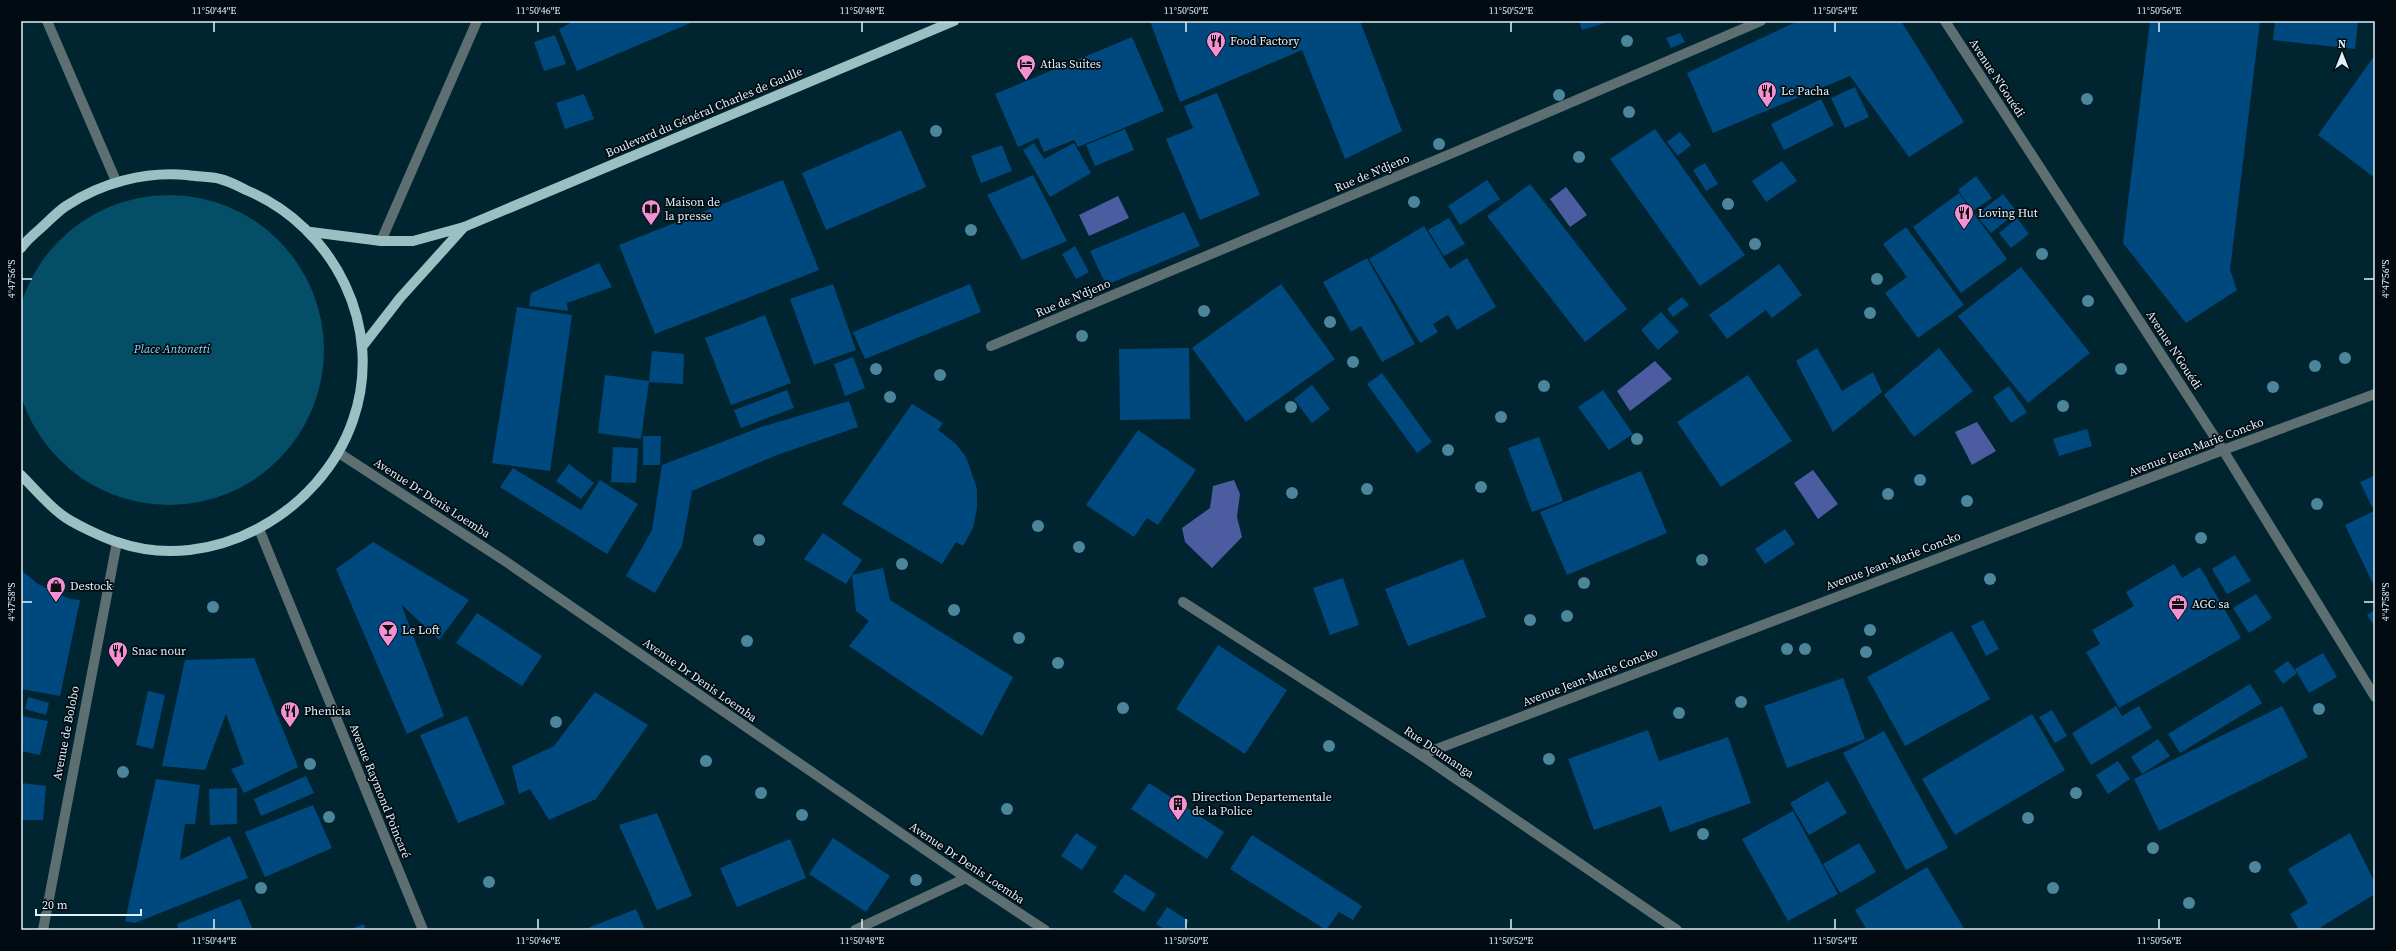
<svg xmlns="http://www.w3.org/2000/svg" width="2396" height="951" viewBox="0 0 2396 951" font-family="'Source Serif 4',serif">
<rect width="100%" height="100%" fill="#002430"/>
<!-- green -->
<circle fill="#044f67" cx="169" cy="350" r="155"/>
<!-- water -->
<g fill="#4c5ca0">
<path d="M1566 187 1587 215 1570 227 1550 199Z"/>
<path d="M1118 196 1129 218 1089 236 1079 215Z"/>
<path d="M1655 361 1672 379 1630 411 1617 391Z"/>
<path d="M1977 422 1996 451 1972 465 1955 432Z"/>
<path d="M1813 470 1838 504 1818 519 1794 483Z"/>
<path d="M1234 480 1240 494 1237 517 1242 537 1212 568 1185 542 1182 528 1210 508 1213 486Z"/>
</g>
<!-- building -->
<g fill="#00497f">
<path d="M574 21H695L577 71 559 29Z"/>
<path d="M1150 21H1360L1402 131 1345 159 1302 50 1180 102Z"/>
<path d="M1579 21H1611L1582 30Z"/>
<path d="M1798 21H1901L1964 122 1909 157 1850 76 1713 133 1687 73Z"/>
<path d="M2150 21H2260L2230 270 2237 290 2186 323 2123 243Z"/>
<path d="M2275 21H2358L2355 49 2273 40Z"/>
<path d="M1680 33 1685 42 1671 48 1666 38Z"/>
<path d="M555 35 566 64 544 71 534 42Z"/>
<path d="M1132 37 1164 111 1078 147 1074 140 1044 152 1038 138 1018 147 995 94Z"/>
<path d="M2375 55V178L2318 135Z"/>
<path d="M1855 87 1869 117 1845 128 1831 98Z"/>
<path d="M1217 93 1260 195 1200 220 1166 139 1193 128 1184 106Z"/>
<path d="M584 94 594 119 565 129 556 103Z"/>
<path d="M1821 99 1834 125 1784 150 1771 124Z"/>
<path d="M1125 129 1134 150 1095 166 1086 145Z"/>
<path d="M1655 129 1745 255 1700 286 1610 159Z"/>
<path d="M901 130 926 187 826 230 802 173Z"/>
<path d="M1680 132 1691 145 1678 156 1667 142Z"/>
<path d="M1034 143 1044 159 1074 143 1091 173 1050 197 1023 150Z"/>
<path d="M1002 145 1012 171 981 183 971 156Z"/>
<path d="M1782 161 1797 181 1766 202 1752 181Z"/>
<path d="M1705 163 1718 184 1706 191 1693 170Z"/>
<path d="M1033 175 1067 241 1022 260 987 195Z"/>
<path d="M1976 176 1992 198 1973 211 1958 190Z"/>
<path d="M783 180 819 270 655 334 619 245Z"/>
<path d="M1487 180 1500 199 1460 225 1448 206Z"/>
<path d="M1530 184 1627 309 1585 342 1487 216Z"/>
<path d="M1959 193 2007 259 1961 293 1913 227Z"/>
<path d="M2003 194 2017 212 1991 233 1976 215Z"/>
<path d="M1184 212 1200 246 1106 285 1090 251Z"/>
<path d="M1449 218 1465 244 1444 256 1428 230Z"/>
<path d="M2017 218 2029 234 2011 248 1999 233Z"/>
<path d="M1424 226 1450 269 1467 258 1496 307 1457 330 1448 315 1433 324 1438 332 1420 343 1369 259Z"/>
<path d="M1906 227 1964 305 1918 338 1885 293 1907 277 1883 244Z"/>
<path d="M1075 246 1089 272 1076 279 1062 254Z"/>
<path d="M1367 258 1415 344 1382 362 1361 326 1351 332 1323 282Z"/>
<path d="M599 263 612 287 567 303 568 311 529 306 531 293Z"/>
<path d="M1779 264 1802 295 1772 318 1766 310 1727 339 1709 315Z"/>
<path d="M2021 267 2090 353 2028 403 1958 316Z"/>
<path d="M833 284 856 350 814 365 790 299Z"/>
<path d="M970 284 981 312 865 359 853 332Z"/>
<path d="M1281 284 1335 359 1246 422 1192 348Z"/>
<path d="M1682 297 1689 305 1673 317 1667 309Z"/>
<path d="M517 307 572 315 550 471 492 463Z"/>
<path d="M1661 312 1679 332 1658 350 1641 330Z"/>
<path d="M765 315 791 383 731 405 705 338Z"/>
<path d="M1189 348 1190 419 1120 420 1119 349Z"/>
<path d="M1817 348 1842 391 1873 372 1882 392 1833 432 1796 361Z"/>
<path d="M1939 348 1973 391 1914 437 1884 395Z"/>
<path d="M652 351 684 354 683 384 649 382Z"/>
<path d="M853 357 865 388 845 396 834 364Z"/>
<path d="M1382 373 1432 442 1417 453 1367 384Z"/>
<path d="M605 375 649 381 641 439 598 433Z"/>
<path d="M1748 375 1792 441 1721 487 1677 422Z"/>
<path d="M1312 385 1330 409 1312 423 1294 399Z"/>
<path d="M2009 386 2027 412 2011 423 1993 397Z"/>
<path d="M787 390 794 408 741 428 734 410Z"/>
<path d="M1603 390 1633 434 1609 450 1578 407Z"/>
<path d="M849 401 858 427 777 455 692 491 682 546 655 593 626 576 652 530 662 465 761 427Z"/>
<path d="M912 404 943 423 938 430 956 444 966 457 977 489V508L973 528 963 546 956 542 942 564 842 504Z"/>
<path d="M2087 429 2092 446 2059 456 2053 439Z"/>
<path d="M1138 430 1196 470 1158 525 1147 518 1134 537 1086 505Z"/>
<path d="M643 436H661L660 465H643Z"/>
<path d="M1539 437 1563 501 1532 512 1508 448Z"/>
<path d="M613 447 638 448 636 483 611 482Z"/>
<path d="M569 464 594 483 581 499 556 481Z"/>
<path d="M513 468 581 510 600 480 638 504 607 554 500 487Z"/>
<path d="M1641 471 1667 533 1567 575 1540 512Z"/>
<path d="M2374 476 2375 583 2373 584 2345 525 2374 511 2360 482Z"/>
<path d="M1785 529 1795 544 1765 564 1755 549Z"/>
<path d="M823 533 862 560 846 584 804 559Z"/>
<path d="M373 542 469 600 439 640 401 604 444 716 407 734 336 569Z"/>
<path d="M2235 555 2251 581 2227 594 2212 569Z"/>
<path d="M1463 559 1486 617 1408 646 1385 589Z"/>
<path d="M2174 564 2182 578 2200 567 2241 638 2119 708 2086 652 2100 644 2092 630 2134 606 2126 592Z"/>
<path d="M883 568 890 600 1013 677 982 736 849 646 869 621 856 611 852 575Z"/>
<path d="M21 570 38 584 70 599 80 600 60 696 21 689Z"/>
<path d="M1343 578 1359 625 1330 635 1313 588Z"/>
<path d="M2256 594 2272 618 2249 633 2233 608Z"/>
<path d="M2375 610V627L2367 615Z"/>
<path d="M477 613 542 656 522 686 456 643Z"/>
<path d="M1983 620 1999 649 1986 656 1971 626Z"/>
<path d="M1952 631 1990 699 1905 746 1867 677Z"/>
<path d="M1218 645 1287 690 1245 754 1176 709Z"/>
<path d="M2323 653 2337 677 2309 693 2295 669Z"/>
<path d="M254 658 298 767 244 793 231 769 244 764 226 714 205 770 162 766 185 660Z"/>
<path d="M2288 661 2297 673 2283 684 2274 671Z"/>
<path d="M1843 678 1865 739 1787 768 1764 706Z"/>
<path d="M2250 684 2262 703 2180 753 2168 734Z"/>
<path d="M148 691 165 695 153 749 136 745Z"/>
<path d="M595 692 648 725 596 799 549 820 530 789 519 794 512 766 554 746Z"/>
<path d="M28 697 49 703 46 715 25 709Z"/>
<path d="M2116 706 2122 716 2139 706 2152 728 2091 765 2072 733Z"/>
<path d="M2282 706 2308 757 2159 831 2134 779Z"/>
<path d="M2052 710 2067 736 2055 743 2039 717Z"/>
<path d="M2032 714 2065 770 1955 835 1922 779Z"/>
<path d="M22 716 48 721 40 755 21 751Z"/>
<path d="M467 716 505 804 458 823 420 735Z"/>
<path d="M1648 730 1659 761 1728 737 1751 803 1670 832 1661 806 1594 830 1568 759Z"/>
<path d="M1884 731 1948 848 1906 870 1843 753Z"/>
<path d="M2158 739 2170 756 2142 774 2131 757Z"/>
<path d="M2118 761 2130 779 2108 794 2096 775Z"/>
<path d="M306 776 314 793 261 816 254 799Z"/>
<path d="M156 779 200 785 195 824H185L180 860 230 836 248 878 135 923 125 921Z"/>
<path d="M1828 781 1847 813 1809 835 1790 803Z"/>
<path d="M21 783 46 786 43 820H21Z"/>
<path d="M1149 783 1224 832 1207 859 1131 809Z"/>
<path d="M237 788V824L210 825 209 789Z"/>
<path d="M313 805 332 848 265 877 245 832Z"/>
<path d="M1793 811 1838 894 1788 921 1742 839Z"/>
<path d="M657 813 692 896 657 910 619 825Z"/>
<path d="M1076 833 1097 847 1082 870 1061 856Z"/>
<path d="M2350 833 2375 883V894L2321 927V930H2299L2290 914 2308 903 2288 869Z"/>
<path d="M1252 835 1362 906 1353 920 1339 912 1326 930 1230 869Z"/>
<path d="M833 838 890 876 866 912 809 874Z"/>
<path d="M790 839 806 878 737 907 720 868Z"/>
<path d="M1859 843 1876 872 1840 893 1823 864Z"/>
<path d="M1927 867 1965 930H1867L1855 910Z"/>
<path d="M1125 874 1156 894 1144 912 1113 892Z"/>
<path d="M240 899 253 930H179L177 924Z"/>
<path d="M1167 907 1189 921 1183 930H1166L1156 924Z"/>
<path d="M636 909 645 930H583Z"/>
<path d="M364 924 366 930H348Z"/>
</g>
<g fill="none" stroke-linecap="round" stroke-linejoin="round">
<!-- minor -->
<g stroke="#5d6f71" stroke-width="10">
<path d="M47 21 116 181"/>
<path d="M1945 21 2223 450 2375 697"/>
<path d="M381 241 477 21"/>
<path d="M991 346 1455 152 1761 21"/>
<path d="M339 453 505 561 966 878 1045 930"/>
<path d="M259 529 423 930"/>
<path d="M1183 602 1421 755 1677 930"/>
<path d="M1421 755 2223 450 2375 394"/>
<path d="M43 930 117 542"/>
<path d="M855 930 966 878"/>
</g>
<!-- major -->
<g stroke="#9bc0c4" stroke-width="10">
<path d="M311 232 381 241H413L464 227 954 21"/>
<path d="M21 248C26 241 34 234 41 228 49 221 57 212 66 206 101 183 145 171 187 175 198 177 210 176 220 179 229 181 238 186 246 190 335 227 385 328 353 420 321 513 212 575 117 542 104 538 72 523 62 515 47 504 34 488 21 475"/>
<path d="M362 347 400 298 464 227"/>
</g>
</g>
<!-- trees -->
<g fill="#4c859c">
<circle cx="1627" cy="41" r="6"/>
<circle cx="1559" cy="95" r="6"/>
<circle cx="2087" cy="99" r="6"/>
<circle cx="1629" cy="112" r="6"/>
<circle cx="936" cy="131" r="6"/>
<circle cx="1439" cy="144" r="6"/>
<circle cx="1579" cy="157" r="6"/>
<circle cx="1414" cy="202" r="6"/>
<circle cx="1728" cy="204" r="6"/>
<circle cx="971" cy="230" r="6"/>
<circle cx="1755" cy="244" r="6"/>
<circle cx="2042" cy="254" r="6"/>
<circle cx="1877" cy="279" r="6"/>
<circle cx="2088" cy="301" r="6"/>
<circle cx="1204" cy="311" r="6"/>
<circle cx="1870" cy="313" r="6"/>
<circle cx="1330" cy="322" r="6"/>
<circle cx="1082" cy="336" r="6"/>
<circle cx="2345" cy="358" r="6"/>
<circle cx="1353" cy="362" r="6"/>
<circle cx="2315" cy="366" r="6"/>
<circle cx="876" cy="369" r="6"/>
<circle cx="2121" cy="369" r="6"/>
<circle cx="940" cy="375" r="6"/>
<circle cx="1544" cy="386" r="6"/>
<circle cx="2273" cy="387" r="6"/>
<circle cx="890" cy="397" r="6"/>
<circle cx="2063" cy="406" r="6"/>
<circle cx="1291" cy="407" r="6"/>
<circle cx="1501" cy="417" r="6"/>
<circle cx="1637" cy="439" r="6"/>
<circle cx="1448" cy="450" r="6"/>
<circle cx="1920" cy="480" r="6"/>
<circle cx="1481" cy="487" r="6"/>
<circle cx="1367" cy="489" r="6"/>
<circle cx="1292" cy="493" r="6"/>
<circle cx="1888" cy="494" r="6"/>
<circle cx="1967" cy="501" r="6"/>
<circle cx="2317" cy="504" r="6"/>
<circle cx="1038" cy="526" r="6"/>
<circle cx="2201" cy="538" r="6"/>
<circle cx="759" cy="540" r="6"/>
<circle cx="1079" cy="547" r="6"/>
<circle cx="1702" cy="560" r="6"/>
<circle cx="902" cy="564" r="6"/>
<circle cx="1990" cy="579" r="6"/>
<circle cx="1584" cy="583" r="6"/>
<circle cx="213" cy="607" r="6"/>
<circle cx="954" cy="610" r="6"/>
<circle cx="1567" cy="616" r="6"/>
<circle cx="1530" cy="620" r="6"/>
<circle cx="1870" cy="630" r="6"/>
<circle cx="1019" cy="638" r="6"/>
<circle cx="747" cy="641" r="6"/>
<circle cx="1787" cy="649" r="6"/>
<circle cx="1805" cy="649" r="6"/>
<circle cx="1866" cy="652" r="6"/>
<circle cx="1058" cy="663" r="6"/>
<circle cx="1741" cy="702" r="6"/>
<circle cx="1123" cy="708" r="6"/>
<circle cx="2319" cy="709" r="6"/>
<circle cx="1679" cy="713" r="6"/>
<circle cx="556" cy="722" r="6"/>
<circle cx="1329" cy="746" r="6"/>
<circle cx="1549" cy="759" r="6"/>
<circle cx="706" cy="761" r="6"/>
<circle cx="310" cy="764" r="6"/>
<circle cx="123" cy="772" r="6"/>
<circle cx="761" cy="793" r="6"/>
<circle cx="2076" cy="793" r="6"/>
<circle cx="1007" cy="809" r="6"/>
<circle cx="802" cy="815" r="6"/>
<circle cx="329" cy="817" r="6"/>
<circle cx="2028" cy="818" r="6"/>
<circle cx="1703" cy="834" r="6"/>
<circle cx="2153" cy="848" r="6"/>
<circle cx="2255" cy="867" r="6"/>
<circle cx="916" cy="880" r="6"/>
<circle cx="489" cy="882" r="6"/>
<circle cx="261" cy="888" r="6"/>
<circle cx="2053" cy="888" r="6"/>
<circle cx="2189" cy="903" r="6"/>
</g>
<!-- ticks -->
<path fill="none" stroke="#ddf1f9" stroke-width="1.5" d="M214 22V32M538 22V32M862 22V32M1186 22V32M1511 22V32M1835 22V32M2159 22V32M22 279H32M2364 279H2374M22 602H32M2364 602H2374M214 919V929M538 919V929M862 919V929M1186 919V929M1511 919V929M1835 919V929M2159 919V929"/>
<!-- icons -->
<defs>
<g id="restaurant-pin" transform="scale(1)"><path d="M0 17L-7.5 6A9.5 9.5 0 1 1 7.5 6Z" fill="#f491d3" stroke="#010b11"/><path d="M-5-6h1v4h1v-4h1v4h1v-4h1v5L-1.5 .5V6h-2V.5L-5-1ZM5-6V6H3V1.5H1.5Q1.5-4 5-6Z" fill="#111"/></g>
<g id="hotel-pin" transform="scale(1)"><path d="M0 17L-7.5 6A9.5 9.5 0 1 1 7.5 6Z" fill="#f491d3" stroke="#010b11"/><path d="M-6-4.5h1.5V1H6V5H4.5V3h-9V5H-6ZM-4 0a1.8 1.8 0 1 1 3.6 0ZM.5 0V-2.5h3Q6-2.5 6 0Z" fill="#111"/></g>
<g id="library-pin" transform="scale(1)"><path d="M0 17L-7.5 6A9.5 9.5 0 1 1 7.5 6Z" fill="#f491d3" stroke="#010b11"/><path d="M-6-4Q-3-5.5-.7-3.5V5Q-3 3-6 4ZM6-4Q3-5.5 .7-3.5V5Q3 3 6 4Z" fill="#111"/></g>
<g id="shop-pin" transform="scale(1)"><path d="M0 17L-7.5 6A9.5 9.5 0 1 1 7.5 6Z" fill="#f491d3" stroke="#010b11"/><path d="M-5-2.5h2.3a2.7 3.5 0 0 1 5.4 0H5L5.5 6h-11ZM-1.5-2.5h3a1.5 2.3 0 0 0-3 0Z" fill="#111"/></g>
<g id="office-pin" transform="scale(1)"><path d="M0 17L-7.5 6A9.5 9.5 0 1 1 7.5 6Z" fill="#f491d3" stroke="#010b11"/><path d="M-6-3h4V-5.5h4V-3h4V5H-6ZM-1-4.5V-3h2v-1.5ZM-6 0V1H6V0Z" fill="#111"/></g>
<g id="bar-pin" transform="scale(1)"><path d="M0 17L-7.5 6A9.5 9.5 0 1 1 7.5 6Z" fill="#f491d3" stroke="#010b11"/><path d="M-6-5H6L.8 .8V4.5H3.5V6h-7V4.5H-.8V.8Z" fill="#111"/></g>
<g id="building-pin" transform="scale(1)"><path d="M0 17L-7.5 6A9.5 9.5 0 1 1 7.5 6Z" fill="#f491d3" stroke="#010b11"/><path d="M-4-6H4V6H1V3H-1V6H-4ZM-2.5-4.3h1.7v1.8h-1.7ZM.8-4.3h1.7v1.8H.8ZM-2.5-1h1.7V.8h-1.7ZM.8-1h1.7V.8H.8Z" fill="#111"/></g>
</defs>
<g fill-rule="evenodd">
<use href="#restaurant-pin" x="1216" y="41"/>
<use href="#hotel-pin" x="1026" y="64"/>
<use href="#restaurant-pin" x="1767" y="91"/>
<use href="#library-pin" x="651" y="209"/>
<use href="#restaurant-pin" x="1964" y="213"/>
<use href="#shop-pin" x="56" y="586"/>
<use href="#office-pin" x="2178" y="604"/>
<use href="#bar-pin" x="388" y="630"/>
<use href="#restaurant-pin" x="118" y="651"/>
<use href="#restaurant-pin" x="290" y="711"/>
<use href="#building-pin" x="1178" y="804"/>
</g>
<g text-anchor="middle" dominant-baseline="central" stroke-width="3.5" stroke-linejoin="round" paint-order="stroke">
<!-- poi labels -->
<g font-size="12" fill="#ddf1f9" stroke="#010b11" text-anchor="start">
<text x="1230" y="41">Food Factory</text>
<text x="1040" y="64">Atlas Suites</text>
<text x="1781" y="91">Le Pacha</text>
<text x="665" y="202">Maison de<tspan x="665" dy="14">la presse</tspan></text>
<text x="1978" y="213">Loving Hut</text>
<text x="70" y="586">Destock</text>
<text x="2192" y="604">AGC sa</text>
<text x="402" y="630">Le Loft</text>
<text x="132" y="651">Snac nour</text>
<text x="304" y="711">Phenicia</text>
<text x="1192" y="797">Direction Departementale<tspan x="1192" dy="14">de la Police</tspan></text>
</g>
<!-- street labels -->
<g font-size="12" fill="#ddf1f9" stroke="#010b11">
<text transform="translate(1997 78) rotate(57)">Avenue N'Gouédi</text>
<text transform="translate(704 112) rotate(-23)">Boulevard du Général Charles de Gaulle</text>
<text transform="translate(1372 173) rotate(-23)">Rue de N'djeno</text>
<text transform="translate(1073 298) rotate(-23)">Rue de N'djeno</text>
<text transform="translate(2174 350) rotate(57)">Avenue N'Gouédi</text>
<text transform="translate(2196 447) rotate(-21)">Avenue Jean-Marie Concko</text>
<text transform="translate(432 498) rotate(33)">Avenue Dr Denis Loemba</text>
<text transform="translate(1893 561) rotate(-21)">Avenue Jean-Marie Concko</text>
<text transform="translate(1590 677) rotate(-21)">Avenue Jean-Marie Concko</text>
<text transform="translate(700 680) rotate(35)">Avenue Dr Denis Loemba</text>
<text transform="translate(66 733) rotate(-79)">Avenue de Bolobo</text>
<text transform="translate(1439 752) rotate(34)">Rue Doumanga</text>
<text transform="translate(380 791) rotate(68)">Avenue Raymond Poincaré</text>
<text transform="translate(967 863) rotate(34)">Avenue Dr Denis Loemba</text>
</g>
<!-- park labels -->
<g font-size="12" font-style="italic" fill="#8bd5f4" stroke="#010b11">
<text x="172" y="349">Place Antonetti</text>
</g>
</g>
<!-- border -->
<rect width="2396" height="951" fill="none" stroke="#010b11" stroke-width="44"/>
<!-- north arrow -->
<g transform="translate(2342 54)" stroke="#010b11" stroke-width="3" paint-order="stroke">
<path d="M0-3L7 15L0 10L-7 15Z" fill="#ddf1f9"/>
<text y="-6" font-size="11" font-weight="bold" text-anchor="middle" fill="#ddf1f9">N</text>
</g>
<!-- scale -->
<path d="M36 909v6h105v-6" fill="none" stroke="#ddf1f9" stroke-width="2"/>
<text x="42" y="909" font-size="12" fill="#ddf1f9" stroke="#010b11" stroke-width="3" paint-order="stroke">20 m</text>
<rect x="22" y="22" width="2352" height="907" fill="none" stroke="#ddf1f9" stroke-width="1.5"/>
<g font-size="10" text-anchor="middle" fill="#ddf1f9">
<text x="214" y="14">11°50'44"E</text>
<text x="538" y="14">11°50'46"E</text>
<text x="862" y="14">11°50'48"E</text>
<text x="1186" y="14">11°50'50"E</text>
<text x="1511" y="14">11°50'52"E</text>
<text x="1835" y="14">11°50'54"E</text>
<text x="2159" y="14">11°50'56"E</text>
<text transform="translate(11 279) rotate(-90)" y="4">4°47'56"S</text>
<text transform="translate(2385 279) rotate(-90)" y="4">4°47'56"S</text>
<text transform="translate(11 602) rotate(-90)" y="4">4°47'58"S</text>
<text transform="translate(2385 602) rotate(-90)" y="4">4°47'58"S</text>
<text x="214" y="944">11°50'44"E</text>
<text x="538" y="944">11°50'46"E</text>
<text x="862" y="944">11°50'48"E</text>
<text x="1186" y="944">11°50'50"E</text>
<text x="1511" y="944">11°50'52"E</text>
<text x="1835" y="944">11°50'54"E</text>
<text x="2159" y="944">11°50'56"E</text>
</g>
</svg>
